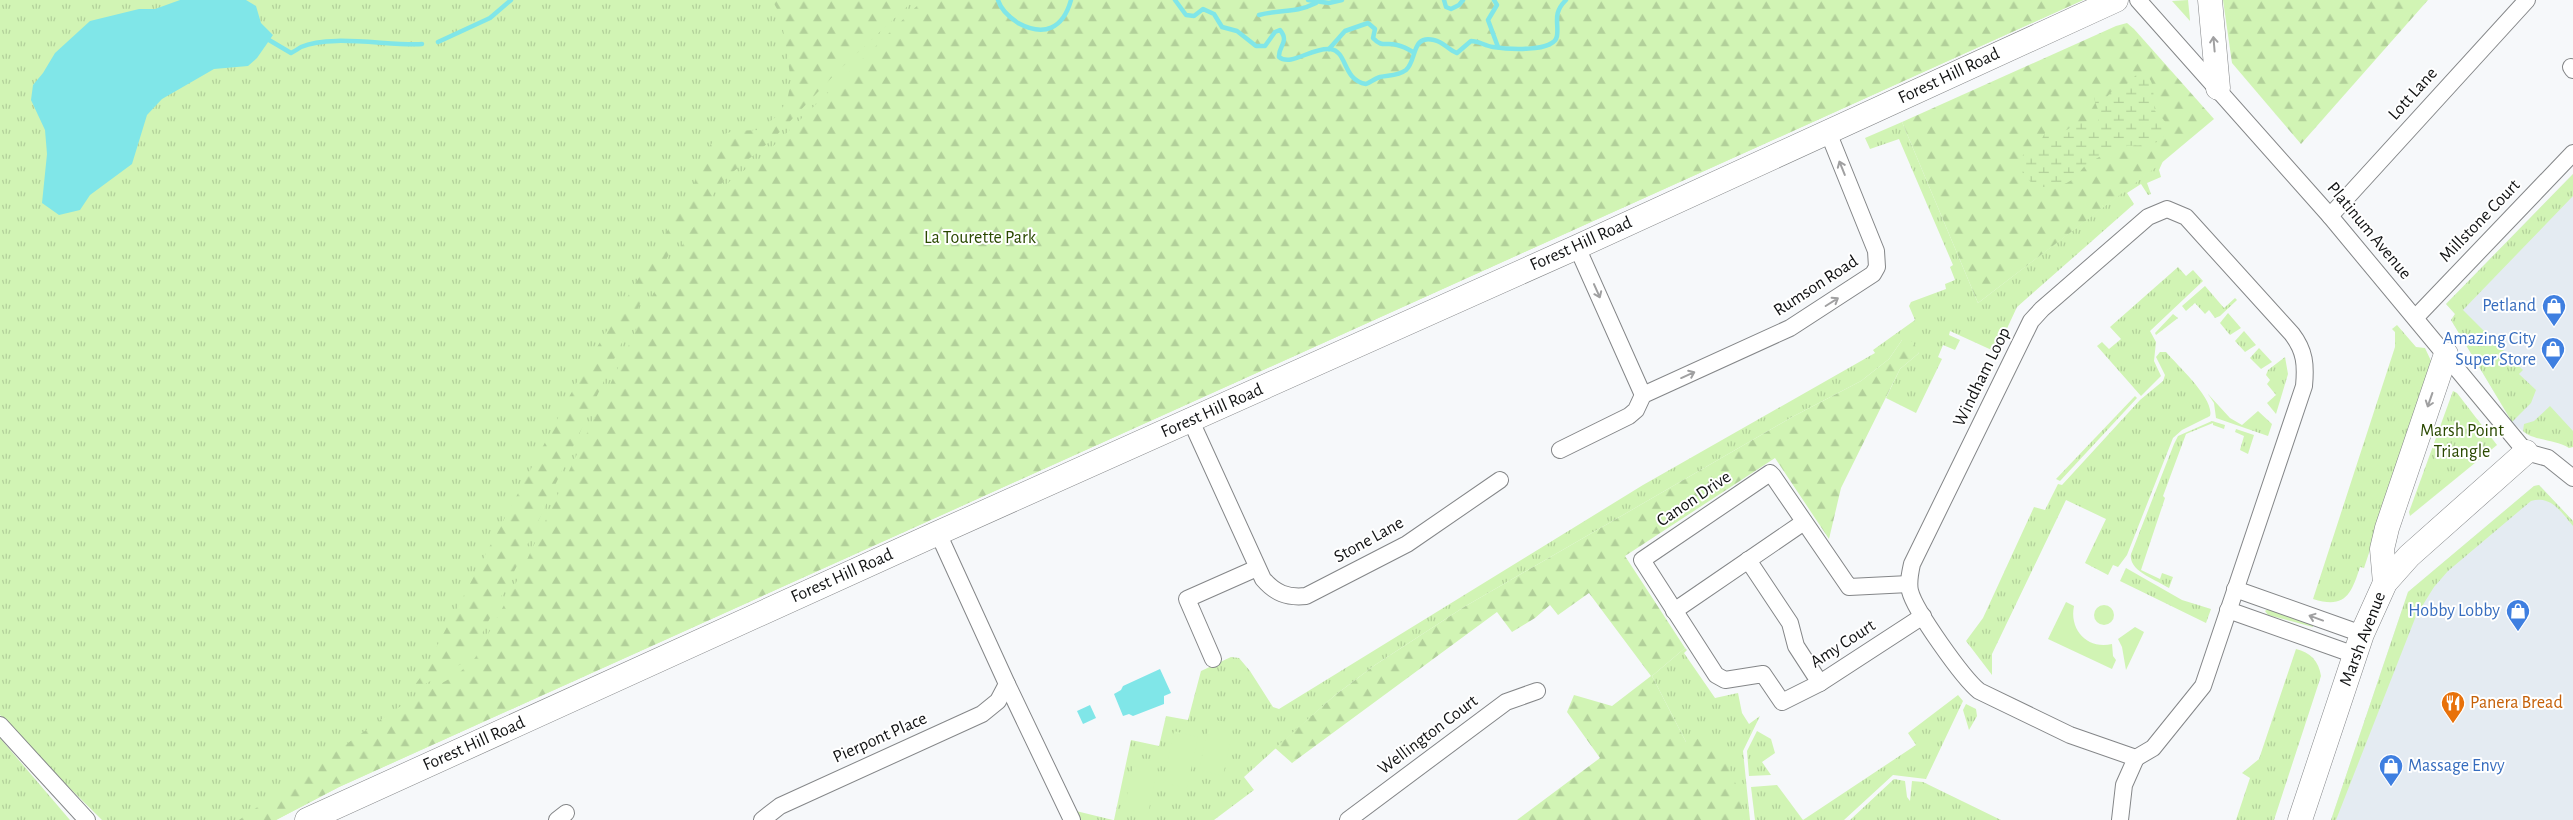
<svg xmlns="http://www.w3.org/2000/svg" width="2573" height="820" viewBox="0 0 2573 820" font-family="'Alegreya Sans',sans-serif">
<defs>
<pattern id="grass-tufts" width="24" height="20" patternUnits="userSpaceOnUse" patternTransform="scale(1.25)"><rect width="24" height="20" fill="#d1f4b4"/><path d="M3 7l-1-3M5 7V3M7 7l1-3M15 17l-1-3M17 17v-4M19 17l1-3" fill="none" stroke="#b2d09a"/></pattern>
<pattern id="forest-firs" width="22" height="20" patternUnits="userSpaceOnUse" patternTransform="scale(1.25)"><rect width="22" height="20" fill="#d1f4b4"/><path d="M5 1l3.5 6h-7zM16 11l3.5 6h-7z" fill="#b2d09a"/></pattern>
<pattern id="wetland-marsh" width="20" height="14" patternUnits="userSpaceOnUse" patternTransform="scale(1.25)"><rect width="20" height="14" fill="#d1f4b4"/><path d="M1 5h8M5 5V1M11 12h8M15 12V8" fill="none" stroke="#b2d09a"/></pattern>
</defs>
<rect width="100%" height="100%" fill="#f6f8fa"/>
<!-- built -->
<g fill="#e4ebf2">
<path d="M2573 174V447L2563 439 2525 433 2512 422 2451 320 2455 314 2446 304Z"/>
<path d="M2539 485 2573 521V820H2331L2408 592 2534 486Z"/>
</g>
<!-- grass -->
<g fill="url(#grass-tufts)">
<path d="M0 0H2083L339 787 276 820H102L28 747 0 715Z"/>
<path d="M1902 122 1978 303 2163 161 2159 170 2161 177 2147 183 2151 194 2148 195 2141 184 2127 193 2134 204 2017 307 1996 352 1950 331 1949 335 1960 340 1955 350 1943 345 1938 357 1942 359 1916 413 1886 398 1900 369 1919 353 1902 340 1889 359 1861 381 1794 416 1464 607 1375 665 1334 696 1244 777 1254 790 1214 820H1114L1131 740 1159 746 1166 716 1188 720 1201 671 1231 657 1239 658 1250 671 1273 707 1279 709 1643 485 1875 353 1873 350 1915 320 1909 306 1911 302 1946 289 1945 284 1955 280 1950 267 1953 265 1899 139 1870 149 1865 138Z"/>
<path d="M2573 174V196L2463 310 2523 370 2519 374 2536 390 2531 403 2512 422 2451 320 2455 314 2446 304Z"/>
<path d="M2178 267 2186 276 2193 270 2203 281 2150 331 2156 342 2154 361 2161 376 2141 396 2097 346 2102 342 2109 349 2121 339 2110 327Z"/>
<path d="M2205 286 2224 308 2235 298 2237 300 2220 316 2215 318 2209 310 2205 314 2195 303 2186 311 2182 306Z"/>
<path d="M2228 313 2241 328 2230 335 2220 323Z"/>
<path d="M2173 314 2178 318 2156 335 2155 333Z"/>
<path d="M2397 325 2416 347 2425 348 2432 363 2364 568 2360 567C2351 595 2345 609 2313 599L2395 347V332L2392 329Z"/>
<path d="M2244 331 2256 345 2245 352 2235 341Z"/>
<path d="M2259 348 2272 362 2261 369 2250 358Z"/>
<path d="M2160 352H2166C2177 365 2215 399 2210 416L2182 430 2173 438 2127 555 2118 567 2113 565 2108 575 2085 563 2106 519 2066 500 1992 654V675L1966 641 1983 618 2034 507 2045 510 2058 484 2062 485 2140 400 2163 381 2165 375 2156 357Z"/>
<path d="M2285 357 2288 374 2276 414 2267 403 2276 395 2267 384 2270 380 2266 375 2268 370Z"/>
<path d="M2453 391 2457 393 2497 445 2410 516 2409 512Z"/>
<path d="M2208 394 2230 418 2242 425 2258 411 2272 424 2268 436 2216 418 2214 403Z"/>
<path d="M2135 396 2137 398 2060 481 2056 479Z"/>
<path d="M2550 406 2573 431V447L2569 448C2554 439 2534 441 2523 431L2524 424 2534 421Z"/>
<path d="M2212 421 2225 425 2224 429 2213 425V423L2186 434 2163 496 2165 498 2141 570 2160 579 2162 573 2173 577 2169 588C2157 580 2128 571 2131 554L2174 444 2178 436Z"/>
<path d="M2236 429 2254 435 2248 454 2240 450 2244 436 2235 432Z"/>
<path d="M2539 485 2573 521V526C2561 512 2551 495 2531 501L2448 571 2434 587 2416 616 2336 820H2331L2408 592 2534 486Z"/>
<path d="M2126 568 2182 600 2211 609 2206 623 2120 581Z"/>
<path d="M1685 648 1687 650 1684 653 1715 698 1738 693 1742 713 1749 724 1760 716 1743 751 1750 820H1744L1686 742 1652 676Z"/>
<path d="M2296 649C2310 652 2319 661 2321 676L2274 820H2236L2250 778 2242 773 2259 759Z"/>
<path d="M1958 695 1963 701 1926 779 1893 775 1844 820H1803L1916 745 1908 733Z"/>
<path d="M1966 704 1976 709 1977 716 1969 730 1963 710Z"/>
<path d="M1757 731 1771 739 1775 753 1762 762 1771 775 1749 776 1747 751Z"/>
<path d="M0 738 70 820H0Z"/>
<path d="M1894 779 1905 781 1907 797 1910 801 1912 781 1923 782 2001 820H1850Z"/>
<path d="M1777 785 1803 820H1755L1751 787Z"/>
<path d="M1076 811 1113 820H1080Z"/>
</g>
<!-- forest -->
<g fill="url(#forest-firs)">
<path d="M772 0H914L838 71 773 139 728 176 684 229 640 304 520 560 474 649 463 663 409 693 420 678 585 367 692 190 704 153 717 137 733 131 758 130 776 117 787 101 791 81 781 16Z"/>
<path d="M923 0H2083L339 787 276 820H239L396 709 458 674 475 658 514 587 653 294 692 229 730 181 762 157Z"/>
<path d="M2223 0H2428L2301 144 2232 63Z"/>
<path d="M2127 23 2134 29 2214 119 2159 165 1978 303 1902 122 2116 26Z"/>
<path d="M1907 339 1913 342 1919 353 1900 369 1841 488 1829 539 1775 458 1625 556 1685 648 1652 676 1686 742 1707 736 1722 753 1739 791 1744 820H1517L1600 758 1567 712 1574 695 1612 706 1651 676 1589 593 1558 615 1550 605 1535 618 1512 632 1497 612 1292 763 1275 748 1334 696 1375 665 1464 607 1794 416 1861 381 1889 359 1902 340Z"/>
</g>
<!-- wetland -->
<path fill="url(#wetland-marsh)" d="M2143 73C2157 80 2152 97 2155 111L2165 121 2168 130C2158 152 2135 142 2117 148 2110 151 2091 161 2086 165 2081 169 2078 176 2073 179 2052 194 2024 189 2019 162L2026 150 2037 148 2046 131C2067 130 2059 136 2078 122L2098 121 2100 115 2094 99 2095 96 2106 98 2113 90H2121L2136 75Z"/>
<!-- garden -->
<g fill="#d1f4b4">
<path d="M2188 0 2190 20V21L2172 1Z"/>
<path d="M2066 602 2074 606C2069 630 2088 650 2112 644L2113 656 2116 660 2112 669 2048 639Z"/>
<circle cx="2104" cy="615" r="10"/>
<path d="M2268 609 2313 625V627L2268 615 2265 611Z"/>
<path d="M2135 627 2144 632 2126 670 2122 647 2118 639Z"/>
<path d="M1210 719 1234 724 1223 776 1199 770Z"/>
<path d="M1174 731 1198 737 1187 788 1163 783Z"/>
<path d="M1135 757 1159 762 1148 814 1124 809Z"/>
</g>
<!-- water -->
<g fill="#80e6e8">
<path d="M180 0H246L256 6 261 23 273 35 257 58 248 66 214 69 162 99 147 115 132 164 90 195 80 210 59 215 42 203 47 154 45 130 31 100 33 85 43 73 55 53 90 21 139 9H155Z"/>
<path d="M1160 669 1171 693 1164 696V704L1133 716 1129 714 1123 716 1114 694 1121 690 1123 686Z"/>
<path d="M1090 705 1096 718 1083 724 1077 711Z"/>
</g>
<g fill="none" stroke-linecap="round" stroke-linejoin="round">
<!-- stream -->
<g stroke="#80e6e8" stroke-width="4.5">
<path d="M998 0C1001 10 1009 17 1018 23 1044 37 1063 29 1071 0"/>
<path d="M1175 0 1186 15 1194 16 1203 9 1214 14 1222 27 1237 31 1256 46H1265L1275 32 1280 30C1290 42 1278 46 1279 57 1291 67 1312 47 1330 49 1348 51 1342 80 1366 84 1371 82 1376 78 1380 77 1390 75 1398 76 1406 70 1417 61 1411 34 1434 40 1444 42 1448 50 1457 53L1471 41C1479 41 1485 46 1493 47 1506 49 1554 53 1557 36 1559 22 1552 14 1566 0"/>
<path d="M1308 0 1329 3 1342 0"/>
<path d="M1444 0 1446 7 1451 9 1459 5 1463 0"/>
<path d="M1494 0 1497 5 1488 20 1498 47"/>
<path d="M1259 15C1281 9 1294 14 1316 3"/>
<path d="M269 40 291 53C295 51 298 49 301 47 330 34 389 46 422 44"/>
<path d="M438 42 490 18 511 0"/>
<path d="M1329 49 1345 31 1368 23 1375 29 1373 38C1382 48 1386 42 1397 45 1402 46 1408 49 1413 52"/>
</g>
<!-- street casing -->
<g stroke="#848688" stroke-width="18">
<g id="street">
<path d="M2138 0 2330 216 2526 452 2548 458 2573 478"/>
<path d="M2571 67 2573 70"/>
<path d="M2167 209 2186 217 2292 334C2305 351 2306 365 2304 386L2203 686 2153 748 2136 758 2070 735 1979 691C1963 678 1915 611 1910 591 1908 582 1910 573 1912 564L2031 321 2042 309 2148 217Z"/>
<path d="M2330 216 2527 0"/>
<path d="M1577 247 1643 395"/>
<path d="M2416 317 2573 153"/>
<path d="M1191 421 1263 579C1275 593 1287 598 1306 596L1407 544 1500 480"/>
<path d="M1560 450 1629 416 1636 410 1643 395 1790 328 1873 274 1877 267 1876 251 1828 132"/>
<path d="M938 533 1007 684 1072 820"/>
<path d="M1748 560 1790 623 1796 646 1820 683"/>
<path d="M1909 584 1849 587 1773 476 1770 473 1642 560 1716 675 1725 680 1763 674 1782 702 1820 683 1923 616"/>
<path d="M2235 589 2362 634"/>
<path d="M2228 610 2355 655"/>
<path d="M1674 611 1804 522"/>
<path d="M1213 659 1187 599 1257 568"/>
<path d="M0 725 87 820"/>
<path d="M557 820 566 813"/>
<path d="M762 820 780 806 982 714 998 701 1007 684"/>
<path d="M1348 820 1506 702 1537 691"/>
<path d="M2120 820 2124 785 2136 758"/>
</g>
</g>
<!-- secondary casing -->
<g stroke="#848688" stroke-width="25">
<g id="secondary">
<path d="M2210 0 2218 88"/>
<path d="M2385 583 2382 549 2387 528 2446 354"/>
<path d="M307 820 938 533 1577 247 2116 0"/>
<path d="M2300 820 2362 634 2385 583 2409 556 2526 452"/>
</g>
</g>
<!-- street -->
<use href="#street" stroke="#fff" stroke-width="16"/>
<!-- secondary -->
<use href="#secondary" stroke="#fff" stroke-width="24"/>
</g>
<!-- one-way arrows -->
<defs><path id="oneway-shaft" d="M-6 0H5M1.5-3L5.5 0L1.5 3" fill="none" stroke-width="1.6" stroke-linecap="round" stroke-linejoin="round" transform="scale(1.25)"/></defs>
<g stroke="#a0a0a1">
<use href="#oneway-shaft" transform="translate(2214 44) rotate(-95)"/>
<use href="#oneway-shaft" transform="translate(1842 168) rotate(-112)"/>
<use href="#oneway-shaft" transform="translate(1597 291) rotate(66)"/>
<use href="#oneway-shaft" transform="translate(1832 302) rotate(-32)"/>
<use href="#oneway-shaft" transform="translate(1688 375) rotate(-24)"/>
<use href="#oneway-shaft" transform="translate(2430 400) rotate(109)"/>
<use href="#oneway-shaft" transform="translate(2316 618) rotate(-160)"/>
</g>
<!-- icons -->
<defs>
<g id="shop-pin" transform="scale(1.25)"><path d="M0 17L-7.5 6A9.5 9.5 0 1 1 7.5 6Z" fill="#3f7fe0" stroke="#fff"/><path d="M-5-2.5h2.3a2.7 3.5 0 0 1 5.4 0H5L5.5 6h-11ZM-1.5-2.5h3a1.5 2.3 0 0 0-3 0Z" fill="#fff"/></g>
<g id="restaurant-pin" transform="scale(1.25)"><path d="M0 17L-7.5 6A9.5 9.5 0 1 1 7.5 6Z" fill="#e8710a" stroke="#fff"/><path d="M-5-6h1v4h1v-4h1v4h1v-4h1v5L-1.5 .5V6h-2V.5L-5-1ZM5-6V6H3V1.5H1.5Q1.5-4 5-6Z" fill="#fff"/></g>
</defs>
<g fill-rule="evenodd">
<use href="#shop-pin" x="2554" y="306"/>
<use href="#shop-pin" x="2553" y="349"/>
<use href="#shop-pin" x="2518" y="611"/>
<use href="#restaurant-pin" x="2453" y="703"/>
<use href="#shop-pin" x="2391" y="766"/>
</g>
<g text-anchor="middle" dominant-baseline="central" stroke-width="4" stroke-linejoin="round" paint-order="stroke">
<!-- street labels -->
<g font-size="18" fill="#111213" stroke="#fff">
<text transform="translate(1949 76) rotate(-25)">Forest Hill Road</text>
<text transform="translate(2413 94) rotate(-48)">Lott Lane</text>
<text transform="translate(2480 221) rotate(-46)">Millstone Court</text>
<text transform="translate(2369 231) rotate(50)">Platinum Avenue</text>
<text transform="translate(1581 244) rotate(-24)">Forest Hill Road</text>
<text transform="translate(1816 286) rotate(-33)">Rumson Road</text>
<text transform="translate(1982 377) rotate(-64)">Windham Loop</text>
<text transform="translate(1212 411) rotate(-24)">Forest Hill Road</text>
<text transform="translate(1694 499) rotate(-34)">Canon Drive</text>
<text transform="translate(1369 540) rotate(-29)">Stone Lane</text>
<text transform="translate(842 576) rotate(-24)">Forest Hill Road</text>
<text transform="translate(2363 639) rotate(-69)">Marsh Avenue</text>
<text transform="translate(1843 644) rotate(-33)">Amy Court</text>
<text transform="translate(1428 735) rotate(-37)">Wellington Court</text>
<text transform="translate(880 738) rotate(-24)">Pierpont Place</text>
<text transform="translate(474 744) rotate(-24)">Forest Hill Road</text>
</g>
<!-- park labels -->
<g font-size="18" fill="#2a4900" stroke="#fff">
<text x="980" y="238">La Tourette Park</text>
<text x="2462" y="431">Marsh Point<tspan x="2462" dy="21">Triangle</tspan></text>
</g>
<!-- shop labels -->
<g font-size="18" fill="#366cbe" stroke="#fff" text-anchor="end">
<text x="2536" y="306">Petland</text>
<text x="2536" y="339">Amazing City<tspan x="2536" dy="21">Super Store</tspan></text>
<text x="2500" y="611">Hobby Lobby</text>
<text x="2408" y="766" text-anchor="start">Massage Envy</text>
</g>
<!-- food labels -->
<g font-size="18" fill="#c56008" stroke="#fff" text-anchor="start">
<text x="2470" y="703">Panera Bread</text>
</g>
</g>
</svg>
